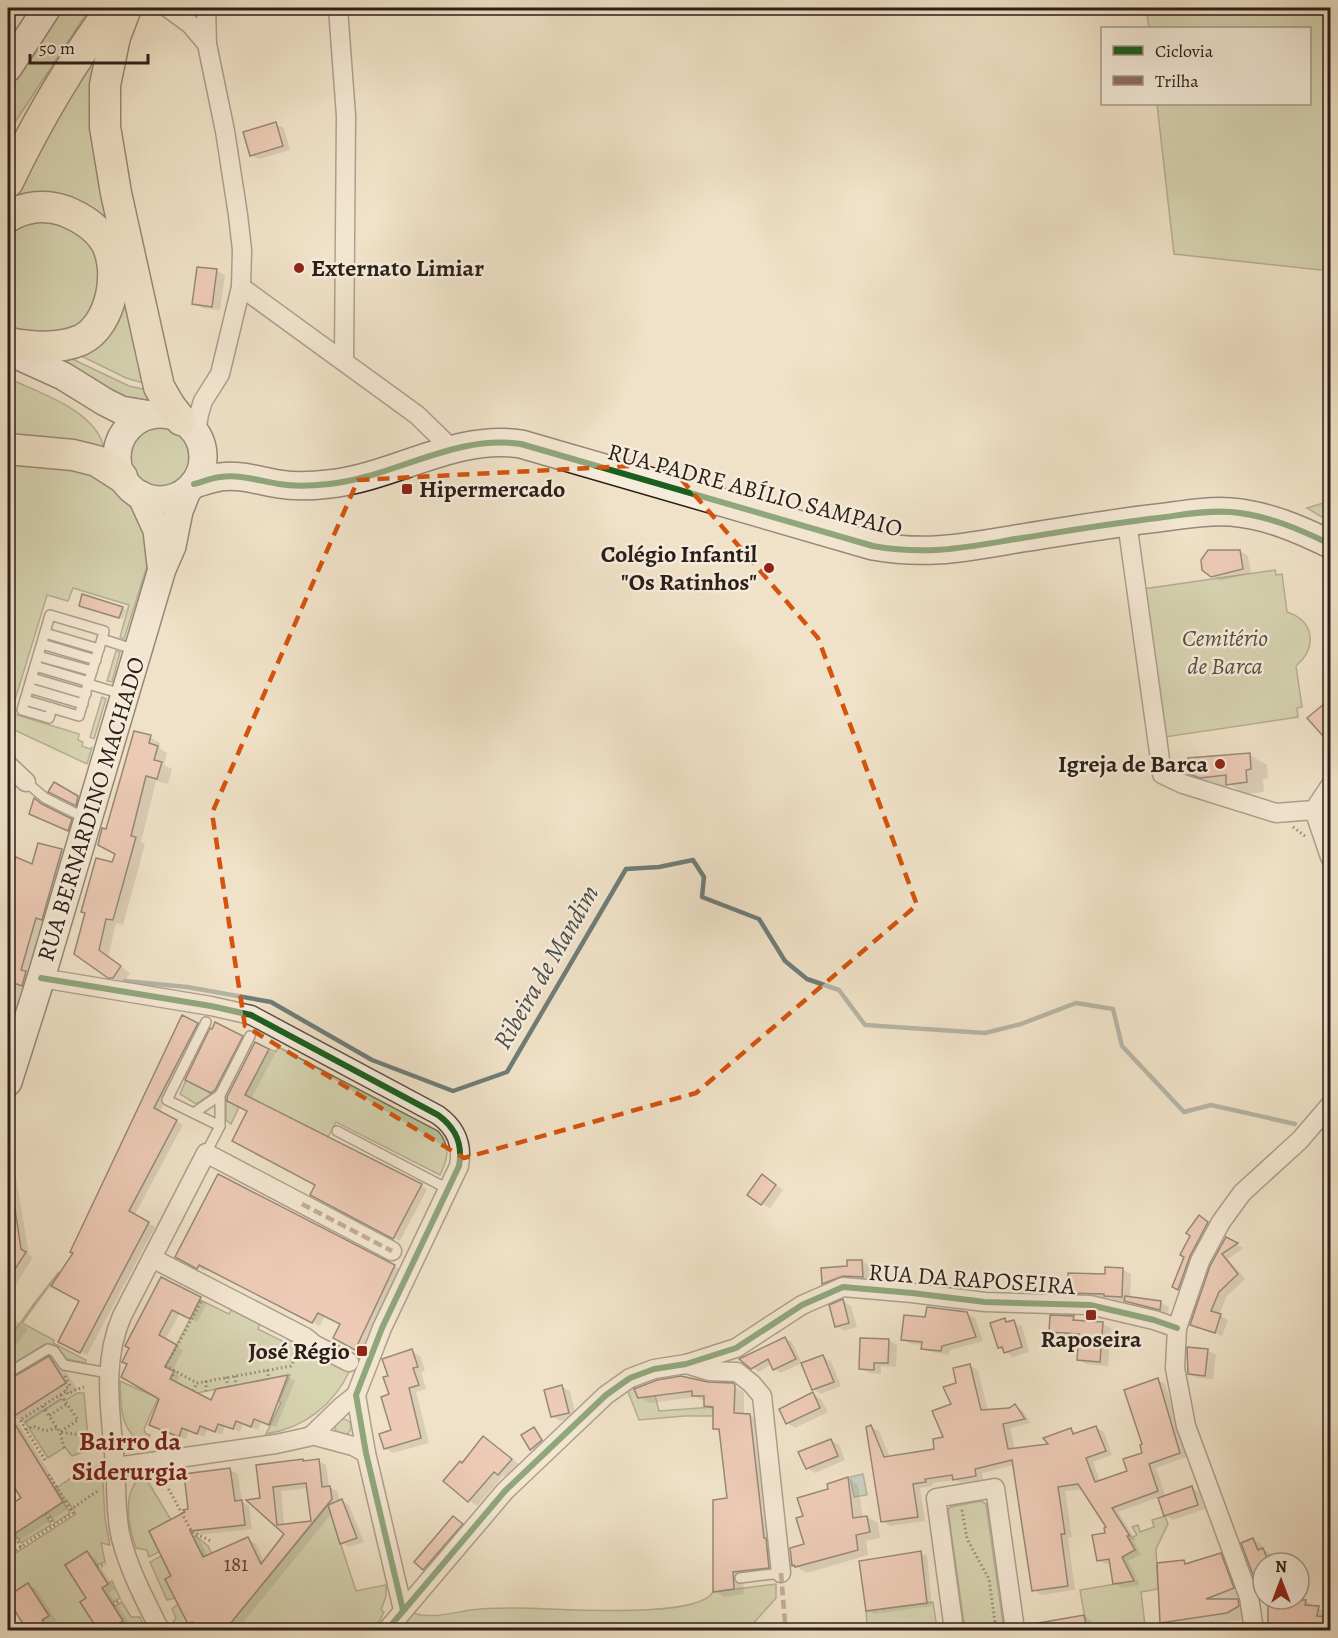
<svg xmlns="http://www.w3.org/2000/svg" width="1338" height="1638" viewBox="0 0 1338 1638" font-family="Alegreya,serif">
<rect width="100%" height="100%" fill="#f0e2c8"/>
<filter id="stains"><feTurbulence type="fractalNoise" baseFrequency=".00333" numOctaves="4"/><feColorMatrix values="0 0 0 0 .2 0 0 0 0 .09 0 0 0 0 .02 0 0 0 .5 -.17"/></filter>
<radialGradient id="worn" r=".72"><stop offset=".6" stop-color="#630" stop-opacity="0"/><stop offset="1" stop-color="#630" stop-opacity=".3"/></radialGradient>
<!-- green -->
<g fill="#b8c397" stroke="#727058" stroke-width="1.5">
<path d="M62 8H90L8 133V91Z"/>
<path d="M1146 8H1330V271L1174 254 1157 104H1310V28H1149Z"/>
<path d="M107 30 147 384 126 378 75 353 119 257 22 195 18 190Z"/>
<path d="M37 216 88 234 106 274 83 326 40 334 8 326V233L18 224Z"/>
<path d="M66 356 129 386 152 391 158 404 128 403 55 359Z"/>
<path d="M8 378C39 393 96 410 104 448L8 442Z"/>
<circle cx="161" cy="458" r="32"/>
<path d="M8 463 88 470 110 483 118 495 133 509 144 526 148 563 124 639 120 637 129 605 73 588 68 601 47 595 11 713 79 734 78 740 83 742 82 746 90 749 92 747 87 764 8 727Z"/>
<path d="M1330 501V522L1307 508Z"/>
<path d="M1275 570 1276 575 1282 574 1287 612C1314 621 1318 647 1296 666L1302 707 1297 708 1298 717 1165 737 1143 589Z"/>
<path d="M116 651 120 652 112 682 107 681Z"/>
<path d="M102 697 106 699 94 739 90 737Z"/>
<path d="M278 1047 438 1131C451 1146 448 1159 440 1175L336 1122 328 1137 245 1095 269 1049 276 1052Z"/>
<path d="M186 1080 212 1093 196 1104 180 1094Z"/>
<path d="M226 1100 239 1107 231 1124 226 1120Z"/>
<path d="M59 1272 22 1323 54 1340 53 1343 86 1360 85 1363 67 1359 56 1346 45 1344 8 1368V1340L36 1301Z"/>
<path d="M200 1300 229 1314 232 1309 260 1323 258 1329 286 1343 288 1339 350 1370C334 1405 304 1428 266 1434L281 1403 279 1401 290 1375 197 1393 170 1379 174 1371 165 1367Z"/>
<path d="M120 1381 158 1398 144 1429 146 1434 150 1435 145 1445C119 1430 121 1408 120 1381Z"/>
<path d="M633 1384 638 1398 655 1395 659 1411 713 1407V1416H684L639 1420 627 1389Z"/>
<path d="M77 1393H84L88 1438 101 1442V1445L72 1456 65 1447 48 1458 25 1422 61 1399 64 1401Z"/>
<circle cx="343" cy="1427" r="8"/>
<path d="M102 1465 105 1519 110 1545 101 1543 105 1562 96 1565 87 1552 65 1565 86 1598 80 1602 98 1630H49L42 1620 49 1615 28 1583 8 1596V1576L14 1571 8 1558 76 1514 67 1500 63 1502 70 1513 55 1523 48 1512 63 1502 55 1489 77 1474Z"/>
<path d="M144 1475 171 1520 149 1531 159 1552 149 1557 147 1550 136 1548C128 1526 121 1489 144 1475Z"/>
<path d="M981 1501 986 1504 1004 1630H965L948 1510 950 1507Z"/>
<path d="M328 1505 356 1591 386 1585V1596L381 1610 384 1612 375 1630H225Z"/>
<path d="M45 1514 51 1525 21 1543 15 1533Z"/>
<path d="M1165 1516 1168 1524 1156 1549 1158 1589 1141 1592 1145 1625H1142L1143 1630H1087L1080 1590 1133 1581 1122 1557 1134 1550 1129 1539 1137 1535 1132 1527 1138 1525 1140 1532 1154 1527 1152 1520Z"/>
<path d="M196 1536 208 1546 218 1567 211 1571 193 1537Z"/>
<path d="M161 1556 171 1576 175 1598 167 1600 150 1562Z"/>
<path d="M112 1581 120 1598 112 1603 102 1588Z"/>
<path d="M776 1584V1598L751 1626V1630H398L412 1613C432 1619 451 1613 471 1610 484 1608 498 1608 512 1608 547 1607 696 1621 713 1592Z"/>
<path d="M122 1602 131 1617H140L142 1622 140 1630H109L123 1621 114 1607Z"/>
<path d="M933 1602 937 1628 919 1630H853L867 1625 866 1611Z"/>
<path d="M178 1604 197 1630H172L170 1627 176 1618 172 1609Z"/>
</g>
<!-- water -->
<path fill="#9abdb8" stroke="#6e7d78" stroke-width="1.5" d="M863 1474 867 1495 854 1497 850 1477Z"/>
<!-- shadow -->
<g fill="#0003" fill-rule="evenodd">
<path d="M275 124 284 128 290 150 259 159 251 155Z"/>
<path d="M217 271 225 275 220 310 202 308 194 303Z"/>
<path d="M1240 551 1248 556 1251 573 1220 581 1212 576Z"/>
<path d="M84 607 122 608 126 610 123 619Z"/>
<path d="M1324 706 1330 709V739L1323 734 1309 718Z"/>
<path d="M150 737 160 743 159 748 167 753 164 765 172 769 168 784 156 781 141 842 145 844 123 925 116 923 108 957 130 973 124 983 109 976 76 953 117 854 107 831Z"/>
<path d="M1250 755 1267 765 1268 778 1263 779 1264 792 1245 794 1231 785 1219 787 1208 783 1191 773Z"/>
<path d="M39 818 71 820 79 825 76 835Z"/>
<path d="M62 850 70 855 61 884 34 863Z"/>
<path d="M8 869 52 884 63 890 32 990 22 987 8 1033Z"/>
<path d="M197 1024 204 1028 160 1112 183 1125 134 1216 155 1227 87 1355 60 1341 81 1300 75 1253Z"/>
<path d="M216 1024 245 1039 216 1094 187 1079Z"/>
<path d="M257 1044 275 1054 251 1099 427 1189 400 1241 312 1195 317 1184 249 1111 228 1100Z"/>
<path d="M8 1156 13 1159 29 1255 33 1257 8 1298Z"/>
<path d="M770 1181 783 1190 770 1208 762 1204Z"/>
<path d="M1205 1220 1213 1226 1184 1291 1174 1286Z"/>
<path d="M1226 1239 1243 1248 1228 1259 1245 1279 1227 1296 1219 1315 1228 1320 1222 1336 1192 1324Z"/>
<path d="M177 1257 394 1266 401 1270 363 1352 342 1342V1324L325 1316 320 1326 207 1268 205 1271Z"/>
<path d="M862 1261 870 1266 871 1281 832 1288 824 1283Z"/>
<path d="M1122 1269 1131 1274 1130 1298 1160 1302 1169 1307 1168 1314 1134 1305 1126 1301 1114 1300 1110 1298 1077 1297 1069 1292Z"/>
<path d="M162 1279 207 1303 197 1322 180 1313 165 1340 183 1350 172 1372 180 1376 176 1384 212 1402 217 1390 288 1377 295 1381 276 1427 261 1422 258 1430 243 1424 240 1432 225 1426 222 1435 207 1429 204 1437 189 1431 186 1439 158 1428 161 1399 123 1378Z"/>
<path d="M843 1301 851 1306 857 1327 844 1331 836 1326Z"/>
<path d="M967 1314 975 1318 983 1341 950 1350 949 1355 931 1352 923 1348V1345L911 1344 903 1339 927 1319Z"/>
<path d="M9 1316 28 1329 8 1356V1317Z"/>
<path d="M1073 1317 1081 1322 1103 1324 1111 1328 1108 1366 1086 1364 1078 1359 1080 1337 1059 1336 1050 1331Z"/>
<path d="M1005 1320 1022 1326 1029 1352 1013 1357 999 1347Z"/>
<path d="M785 1338 792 1342 802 1363 781 1373 774 1369 772 1364 759 1372 742 1359Z"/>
<path d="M889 1340 897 1345 896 1367 881 1366V1374L869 1373 861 1369Z"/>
<path d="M1207 1350 1216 1355 1213 1379 1197 1378 1189 1373Z"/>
<path d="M412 1351 420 1356 425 1371 421 1372 426 1389 416 1392 429 1443 393 1453 385 1448 393 1431 389 1377Z"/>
<path d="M823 1357 831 1361 841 1386 821 1394 813 1389Z"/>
<path d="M49 1358 62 1366 78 1390 25 1424 15 1418 71 1507 8 1548V1508L23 1498 11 1479 8 1481V1413L12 1416 8 1409V1382Z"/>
<path d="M970 1366 978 1370 988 1411 1010 1409 1015 1406 1022 1410 1031 1423 1010 1428 1015 1450 1051 1445 1071 1430 1079 1434 1096 1428 1104 1432 1112 1455 1093 1462 1100 1482 1129 1472 1144 1454 1158 1380 1165 1384 1187 1457 1156 1468 1166 1497 1192 1488 1199 1492 1205 1509 1173 1520 1165 1515 1159 1497 1118 1512 1136 1540 1134 1541 1141 1555 1128 1561 1140 1585 1122 1588 1114 1583 1111 1563 1106 1564 1098 1560 1108 1528 1082 1489 1065 1491 1072 1537 1068 1538 1075 1590 1041 1595 1034 1590 1014 1465 982 1473 983 1480 962 1483 955 1480 932 1483 933 1486 920 1488 925 1521 890 1526 882 1521 871 1427 879 1431 890 1457 936 1450 946 1438 958 1384Z"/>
<path d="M708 1384 732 1385 744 1392V1415H749L759 1421 779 1573 743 1577 744 1594 724 1597 714 1591 729 1500 721 1433 714 1429V1411L705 1406V1401L696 1397 650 1403 639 1397Z"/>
<path d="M562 1387 570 1391 576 1417 560 1421 552 1416Z"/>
<path d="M813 1394 821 1399 828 1412 795 1428 787 1423Z"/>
<path d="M534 1429 537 1431 545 1443 535 1451 531 1449 523 1435Z"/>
<path d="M484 1438 519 1464 507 1478 503 1476 477 1506 445 1481 463 1464Z"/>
<path d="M830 1440 839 1445 845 1460 815 1473 807 1468Z"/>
<path d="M302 1460 305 1462 318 1461 326 1465 329 1487 338 1492 339 1502 342 1501 349 1505 364 1542 349 1547 342 1543 332 1513 237 1630H198L196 1627 189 1622 173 1577 190 1510 230 1470 238 1474 242 1502 249 1506 252 1529 197 1535 208 1557 248 1539 256 1544 264 1562 286 1534 249 1501 262 1499 257 1466ZM308 1488 312 1522 284 1526 281 1491Z"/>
<path d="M848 1478 858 1485 863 1518 867 1517 878 1523 880 1538 866 1541 868 1555 807 1573 793 1565 806 1545 805 1517 830 1490Z"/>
<path d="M454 1518 470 1529 432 1573 424 1569Z"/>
<path d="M1253 1540 1261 1544 1264 1550 1271 1554 1275 1563H1263V1583L1256 1579Z"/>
<path d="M87 1553 95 1558 115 1589 109 1593 131 1626 124 1630H100L82 1603 88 1599Z"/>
<path d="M921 1553 927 1556 932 1606 874 1614 867 1610Z"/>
<path d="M1221 1555 1233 1562 1245 1595 1237 1598 1249 1605 1251 1613 1240 1620 1174 1629 1161 1622 1184 1562 1188 1564Z"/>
<path d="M28 1585 36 1589 57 1621 49 1625 53 1630H29L8 1598Z"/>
<path d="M1270 1599 1305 1601 1318 1608 1328 1614V1618H1330V1630H1269Z"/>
<path d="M1084 1616 1092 1621 1094 1630H1050L1048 1623Z"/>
</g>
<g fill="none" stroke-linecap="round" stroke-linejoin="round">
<!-- stream -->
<g stroke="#6e7d78" stroke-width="4.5">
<path d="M125 981 187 987 271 1002 372 1060 453 1091 507 1072 626 869 659 867 693 860 704 877 702 897 759 919 785 961 807 979 839 990 865 1025 985 1033 1021 1024 1076 1003 1113 1009 1122 1046 1184 1112 1211 1105 1295 1124"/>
<path d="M1327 1139 1330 1144"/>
</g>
</g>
<!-- building -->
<g fill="#e9b0a1" stroke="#2b1e19" stroke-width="1.5" fill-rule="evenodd">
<path d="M276 122 283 146 250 156 243 132Z"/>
<path d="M197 267 217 269 212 307 192 304Z"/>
<path d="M1208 550H1240L1243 569 1211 577 1202 570 1201 560Z"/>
<path d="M82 594 123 607 119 618 79 606Z"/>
<path d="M1324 704 1330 712V728L1322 735 1307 718Z"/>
<path d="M134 731 151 735 149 743 158 746 154 760 162 762 157 779 146 776 131 836 136 837 113 920 106 919 99 950 121 966 113 978H108L74 954 85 913 81 912 96 858 112 862 115 854 98 845 102 828 106 829Z"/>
<path d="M1250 753 1251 769 1246 770 1247 782 1226 785V775L1200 778 1189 774 1188 758Z"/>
<path d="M54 782 78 796 76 806 48 792Z"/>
<path d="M34 798 42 804 72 819 68 831 29 814Z"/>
<path d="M38 843 62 849 42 920 36 918 21 970 26 971 22 986 8 981V867L12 869 16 857 32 864Z"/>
<path d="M182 1015 198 1023 154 1108 177 1120 129 1211 149 1222 80 1353 58 1342 79 1301 51 1286 73 1253 70 1252Z"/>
<path d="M215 1022 243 1036 215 1090 211 1093 185 1080 210 1028 212 1029Z"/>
<path d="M255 1042 269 1049 245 1095 422 1184 393 1239 310 1195 315 1185 232 1141 247 1111 227 1101V1097Z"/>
<path d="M218 1174 395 1265 355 1350 333 1338 340 1324 318 1313 312 1323 199 1265 197 1269 175 1257Z"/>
<path d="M762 1174 776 1185 761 1205 747 1195Z"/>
<path d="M8 1209H15L21 1249 26 1252 8 1280Z"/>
<path d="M1199 1215 1208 1222 1190 1256 1178 1290 1172 1287 1184 1257 1180 1255 1190 1236 1186 1233Z"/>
<path d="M1226 1237 1238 1243 1222 1254 1238 1274 1219 1292 1211 1311 1221 1314 1215 1333 1190 1325 1210 1266Z"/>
<path d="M847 1260H862L863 1277 843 1276 822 1284 821 1268 847 1266Z"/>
<path d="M1105 1267 1123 1268 1122 1297 1104 1296V1294L1067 1293 1068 1273 1105 1274Z"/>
<path d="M161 1277 201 1297 190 1319 172 1310 159 1335 177 1345 165 1367 174 1371 170 1379 211 1400 216 1389 288 1375 269 1425 254 1419 251 1427 236 1421 233 1429 218 1424 215 1432 200 1426 197 1434 182 1428 179 1437 149 1425 159 1399 121 1377 127 1364 122 1362 129 1348 125 1346Z"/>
<path d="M1125 1296 1161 1301 1160 1310 1124 1301Z"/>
<path d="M843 1299 849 1323 835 1327 829 1305Z"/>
<path d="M927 1307 967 1312 976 1337 942 1346 941 1351 921 1349 922 1342 901 1340 904 1315 925 1317Z"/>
<path d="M1050 1315 1074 1316 1073 1320 1103 1322 1100 1362 1077 1360 1079 1334 1049 1332Z"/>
<path d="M1005 1318 1006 1322 1014 1320 1022 1347 1004 1353 1002 1347 998 1348 990 1323Z"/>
<path d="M785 1337 796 1359 773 1370 768 1359 751 1369 739 1359Z"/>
<path d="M860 1338 889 1339 888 1363H874V1370L859 1369Z"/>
<path d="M1187 1347 1208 1349 1205 1376 1188 1374Z"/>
<path d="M412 1349 418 1367 413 1368 419 1385 409 1388 421 1438 384 1449 379 1434 391 1430 381 1397 389 1394 383 1377 388 1376 382 1359Z"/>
<path d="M823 1355 834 1382 812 1390 801 1363Z"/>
<path d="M49 1356 66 1383 11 1418 63 1502 8 1538V1506L21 1498 8 1477V1380Z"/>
<path d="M970 1364 981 1410 1009 1408 1015 1404 1025 1419 1003 1424 1008 1449 1048 1444 1043 1438 1071 1428 1073 1434 1096 1426 1106 1451 1086 1458 1095 1482 1127 1471 1123 1459 1142 1453 1140 1445 1142 1444 1124 1390 1158 1378 1180 1453 1149 1464 1158 1491 1112 1508 1130 1536H1127L1135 1550 1122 1557 1134 1581 1113 1584 1109 1559 1097 1561 1092 1535 1105 1533 1104 1528 1106 1527 1078 1484 1058 1487 1065 1534H1061L1068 1586 1032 1591 1012 1460 975 1469 976 1476 953 1480 952 1475 925 1479 926 1482 913 1484 918 1517 881 1522 866 1427 871 1425 884 1457 934 1449 933 1439 943 1437 932 1411 951 1404 943 1387 956 1383 953 1368Z"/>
<path d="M681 1376 708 1382 733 1383 735 1385 734 1413 750 1414 764 1538H766L769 1568 733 1572 734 1589 713 1592V1500L727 1498 719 1429H713V1407L704 1406V1396H692V1391L638 1398 634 1389 657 1380Z"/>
<path d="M562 1385 569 1413 551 1417 544 1390Z"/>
<path d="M813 1392 820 1408 786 1424 779 1409Z"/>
<path d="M534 1427 542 1440 530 1450 521 1435Z"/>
<path d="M483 1436 512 1459 498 1475 494 1472 468 1502 443 1481 460 1461 462 1463Z"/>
<path d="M831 1439 838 1456 806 1469 798 1452Z"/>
<path d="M303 1459V1461L319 1459 322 1487 330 1486 332 1499 225 1630H197L192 1622 188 1624 165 1579 171 1576 149 1531 185 1512 183 1510 188 1509 184 1474 230 1468 235 1501 242 1500 245 1525 190 1531 203 1557 248 1537 261 1564 284 1534 246 1500 260 1498 256 1465ZM306 1483 311 1521 277 1525 273 1487Z"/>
<path d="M848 1477 853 1518 867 1516 870 1532 856 1535 858 1550 795 1567 794 1565 792 1566 790 1548 804 1544 796 1518 803 1516 797 1498 828 1489 827 1484Z"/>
<path d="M1192 1486 1198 1505 1164 1516 1158 1498Z"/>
<path d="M342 1499 357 1538 340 1544 328 1505Z"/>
<path d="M453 1516 463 1524 423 1570 414 1562Z"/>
<path d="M1253 1538 1258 1550 1263 1548 1269 1563H1263V1577L1255 1580 1241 1543Z"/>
<path d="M87 1551 108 1584 102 1588 123 1621 109 1630H98L80 1602 86 1598 65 1565Z"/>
<path d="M921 1551 927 1603 866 1611 859 1561Z"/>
<path d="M1221 1553 1234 1588 1206 1599H1238L1239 1606 1227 1613 1160 1623 1157 1563 1184 1560 1185 1564Z"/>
<path d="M28 1583 49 1616 42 1620 49 1630H27L8 1600V1596Z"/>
<path d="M1268 1599 1306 1600 1305 1605 1319 1606 1317 1616 1330 1617V1630L1286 1628V1630H1268Z"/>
<path d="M1084 1615 1087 1630H1033V1624Z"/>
</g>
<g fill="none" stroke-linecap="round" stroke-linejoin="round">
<!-- lane casing -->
<g stroke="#5c4f45" stroke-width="12">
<g id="lane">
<path d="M45 633 99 649"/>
<path d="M42 644 96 660"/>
<path d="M38 656 92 671"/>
<path d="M35 666 89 682"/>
<path d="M32 678 86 694"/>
<path d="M29 688 83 704"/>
<path d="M122 694 88 684 102 639 136 650"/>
<path d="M25 700 79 716 88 684"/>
<path d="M52 708 49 718 22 710 50 615 104 631 102 639"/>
<path d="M26 782 45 798 85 818"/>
<path d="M206 1022 167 1100 220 1126"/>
<path d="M194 1113 220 1095"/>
<path d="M337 1131 448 1189"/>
<path d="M206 1153 220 1126V1095L250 1036"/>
<path d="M8 1373 48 1349 54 1351 64 1365 108 1373"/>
<path d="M740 1578 781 1573"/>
</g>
</g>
<!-- street casing -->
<g stroke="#5c4f45" stroke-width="21">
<g id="street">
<path d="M168 8 190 24 207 44"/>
<path d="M338 8 346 116 344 360"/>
<path d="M241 287 417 415 452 449"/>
<path d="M196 433 199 414 203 401 220 374 241 287 242 250 238 215 225 131 207 44 206 8"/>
<path d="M1127 522 1162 774 1183 784 1276 813 1314 810 1330 786"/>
<path d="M8 765 26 782"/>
<path d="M1314 810 1330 857"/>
<path d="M41 978 211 1006 251 1015 438 1115C456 1128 463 1144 459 1166L382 1328 356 1395 366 1453 403 1610"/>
<path d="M152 1258 305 1337 315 1345 349 1362"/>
<path d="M686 1364 709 1371 737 1372 752 1384 762 1396 781 1573"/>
<path d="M312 1435 353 1446 366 1453"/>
<path d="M116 1467 276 1444 308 1437 312 1435 342 1406 356 1395"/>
<path d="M160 1630C145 1600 129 1570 121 1538 115 1514 117 1489 115 1465 111 1414 101 1364 122 1316L206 1153 392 1251"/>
<path d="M387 1630 505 1491 606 1395 630 1378 654 1369 686 1364 736 1348 802 1305 843 1287 912 1293 985 1302 1090 1305 1154 1320 1177 1328"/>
<path d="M954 1630 936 1498 995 1488 1015 1630"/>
<path d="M1254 1630 1249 1597 1186 1426 1175 1368 1177 1328 1200 1261 1221 1222 1242 1193 1300 1140 1330 1105"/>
</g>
</g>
<!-- secondary casing -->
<g stroke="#2b1e19" stroke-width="30">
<g id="secondary">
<path d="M8 68 47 8"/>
<path d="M8 347 21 357 63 376 105 402 121 410 151 415"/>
<circle cx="160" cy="457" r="43"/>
<path d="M194 484C202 482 211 478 220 477 241 474 259 481 279 484 296 487 312 486 329 484 395 477 454 434 521 444L873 546C929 556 967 547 1022 538 1067 531 1113 523 1158 518 1182 515 1207 510 1231 512 1267 515 1299 529 1330 544"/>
<path d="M141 495 157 530 161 565"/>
<path d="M8 1082 41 978 162 569 172 546 179 511 187 491"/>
</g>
</g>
<!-- primary casing -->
<g stroke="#2b1e19" stroke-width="33">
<g id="primary">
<path d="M126 8 115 37 105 85V127L116 193 159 387 170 406 181 420"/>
<path d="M8 182C37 121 72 62 112 8"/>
<path d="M8 217C25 206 46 204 65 211 80 217 96 227 105 241 122 269 112 325 81 340 58 350 30 347 8 343"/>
<path d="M8 449 73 455 97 461 122 477"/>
</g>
</g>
<!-- path -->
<g stroke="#2b1e19" stroke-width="3" stroke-dasharray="1.5 3" stroke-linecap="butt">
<path d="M1293 827 1305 836"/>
<path d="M201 1302 166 1366 197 1383 291 1366 298 1352"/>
<path d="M267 1370 269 1379"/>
<path d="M65 1376 70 1386 65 1389 66 1391"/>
<path d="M235 1376 236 1385"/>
<path d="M226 1377 228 1387"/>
<path d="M171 1380 175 1371"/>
<path d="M206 1381V1391"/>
<path d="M193 1391 197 1383"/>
<path d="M61 1395C67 1403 72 1412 78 1420L60 1432 49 1416 67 1404"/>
<path d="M43 1406 49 1416"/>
<path d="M26 1430 33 1426 46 1431 57 1428"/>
<path d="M64 1448 60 1432 88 1436"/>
<path d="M45 1460 20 1420 66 1391 68 1394 75 1390 84 1387"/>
<path d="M162 1477 192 1532 211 1541"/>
<path d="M70 1510 99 1490"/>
<path d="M962 1510 967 1539 989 1579 996 1630"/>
<path d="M46 1513 54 1525"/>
<path d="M13 1534 21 1547"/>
<path d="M8 1555 73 1513 47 1472"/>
<path d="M97 1567 106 1564"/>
<path d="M113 1605 121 1600"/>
<path d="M13 1615 16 1613"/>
</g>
<!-- lane -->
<use href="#lane" stroke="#f5ecdb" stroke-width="9"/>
<!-- street -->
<use href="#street" stroke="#f5ecdb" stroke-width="18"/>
<!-- secondary -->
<use href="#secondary" stroke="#f5ecdb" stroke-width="27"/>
<!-- primary -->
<use href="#primary" stroke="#f0e2c8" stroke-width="30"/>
<!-- quiet -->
<g stroke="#8d6e63" stroke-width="4.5" stroke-dasharray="9 4.5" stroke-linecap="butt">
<path d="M302 1204 392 1251"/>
<path d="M781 1573 785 1623 787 1630"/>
</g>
<!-- cycleway casing -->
<g stroke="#f5ecdb" stroke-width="10">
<g id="cycleway">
<path d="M194 484C202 482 211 478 220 477 241 474 259 481 279 484 296 487 312 486 329 484 395 477 454 434 521 444L873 546C929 556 967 547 1022 538 1067 531 1113 523 1158 518 1182 515 1207 510 1231 512 1267 515 1299 529 1330 544"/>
<path d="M41 978 211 1006 251 1015 438 1115C456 1128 463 1144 459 1166L382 1328 356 1395 366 1453 403 1610"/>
<path d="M387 1630 505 1491 606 1395 630 1378 654 1369 686 1364 736 1348 802 1305 843 1287 912 1293 985 1302 1090 1305 1154 1320 1177 1328"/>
</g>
</g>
<!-- cycleway -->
<use href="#cycleway" stroke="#1b5e20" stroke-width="6"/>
</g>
<!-- marked area -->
<path d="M0 0H1338V1638H0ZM668 464 818 638 917 905 696 1093 464 1158 245 1026 212 813 358 480Z" fill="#f0e2c8" fill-opacity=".55" fill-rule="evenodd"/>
<path fill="none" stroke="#d5530d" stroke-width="4.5" stroke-dasharray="12 8" stroke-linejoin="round" d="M668 464 818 638 917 905 696 1093 464 1158 245 1026 212 813 358 480Z"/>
<!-- markers -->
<g fill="#8f2418" stroke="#f5ecdb" stroke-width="2">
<circle cx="299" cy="268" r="6"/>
<rect x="401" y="483" width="12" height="12" rx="3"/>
<circle cx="769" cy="568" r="6"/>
<circle cx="1220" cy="764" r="6"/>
<rect x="1085" y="1309" width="12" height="12" rx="3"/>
<rect x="356" y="1345" width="12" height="12" rx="3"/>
</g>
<g text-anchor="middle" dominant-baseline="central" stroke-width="5" stroke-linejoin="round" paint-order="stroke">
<!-- number labels -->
<g font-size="21" fill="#5a423b">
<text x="236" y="1564">181</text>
</g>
<!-- poi labels -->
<g font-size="24" font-weight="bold" fill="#2b1e19" stroke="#f5ecdb" text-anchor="end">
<text x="311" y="268" text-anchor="start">Externato Limiar</text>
<text x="419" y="489" text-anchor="start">Hipermercado</text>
<text x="757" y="554">Colégio Infantil<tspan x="757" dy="28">"Os Ratinhos"</tspan></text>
<text x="1208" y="764">Igreja de Barca</text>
<text x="1091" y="1339" text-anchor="middle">Raposeira</text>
<text x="350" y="1351">José Régio</text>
</g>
<!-- street labels -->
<g font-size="24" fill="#2b1e19" stroke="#f5ecdb">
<text transform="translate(755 490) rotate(15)">RUA PADRE ABÍLIO SAMPAIO</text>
<text transform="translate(91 809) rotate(-73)">RUA BERNARDINO MACHADO</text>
<text transform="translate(972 1279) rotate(4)">RUA DA RAPOSEIRA</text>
</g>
<!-- park labels -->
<g font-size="24" font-style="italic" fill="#55503f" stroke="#f5ecdb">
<text x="1225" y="638">Cemitério<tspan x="1225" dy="28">de Barca</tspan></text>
</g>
<!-- water labels -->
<g font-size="26" font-style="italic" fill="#4c4e49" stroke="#f5ecdb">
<text transform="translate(546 967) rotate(-60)">Ribeira de Mandim</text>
</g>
<!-- neighbourhood labels -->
<g font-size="26" font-weight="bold" fill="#7a1f14" stroke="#f5ecdb">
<text x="130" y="1441">Bairro da<tspan x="130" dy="30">Siderurgia</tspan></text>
</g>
</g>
<!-- margin -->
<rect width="1338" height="1638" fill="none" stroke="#f0e2c8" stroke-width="30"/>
<rect x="9" y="9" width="1320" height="1620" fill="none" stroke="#2b1e19" stroke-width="3"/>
<rect x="15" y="15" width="1308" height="1608" fill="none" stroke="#2b1e19" stroke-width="1.5"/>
<!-- legend -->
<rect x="1101" y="27" width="210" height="78" fill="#f5ecdb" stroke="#a49a8d" stroke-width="1.5"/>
<rect x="1113" y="46" width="30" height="9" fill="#1b5e20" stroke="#a49a8d" stroke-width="1.5"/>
<text x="1155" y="57" font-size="18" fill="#2b1e19">Ciclovia</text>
<rect x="1113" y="76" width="30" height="9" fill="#8d6e63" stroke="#a49a8d" stroke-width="1.5"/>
<text x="1155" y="87" font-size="18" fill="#2b1e19">Trilha</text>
<!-- north arrow -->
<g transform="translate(1281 1581)"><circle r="28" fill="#f5ecdb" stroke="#a49a8d" stroke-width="1.5"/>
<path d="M0-4.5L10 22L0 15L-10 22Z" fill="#8f2418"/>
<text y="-9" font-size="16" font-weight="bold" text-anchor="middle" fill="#2b1e19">N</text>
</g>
<!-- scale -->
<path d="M30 54v9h118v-9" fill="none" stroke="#2b1e19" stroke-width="3"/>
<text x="39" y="54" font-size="18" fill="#2b1e19" stroke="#f5ecdb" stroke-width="4.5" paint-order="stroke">50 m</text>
<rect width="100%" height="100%" filter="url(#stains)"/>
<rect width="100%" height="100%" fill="url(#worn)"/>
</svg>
